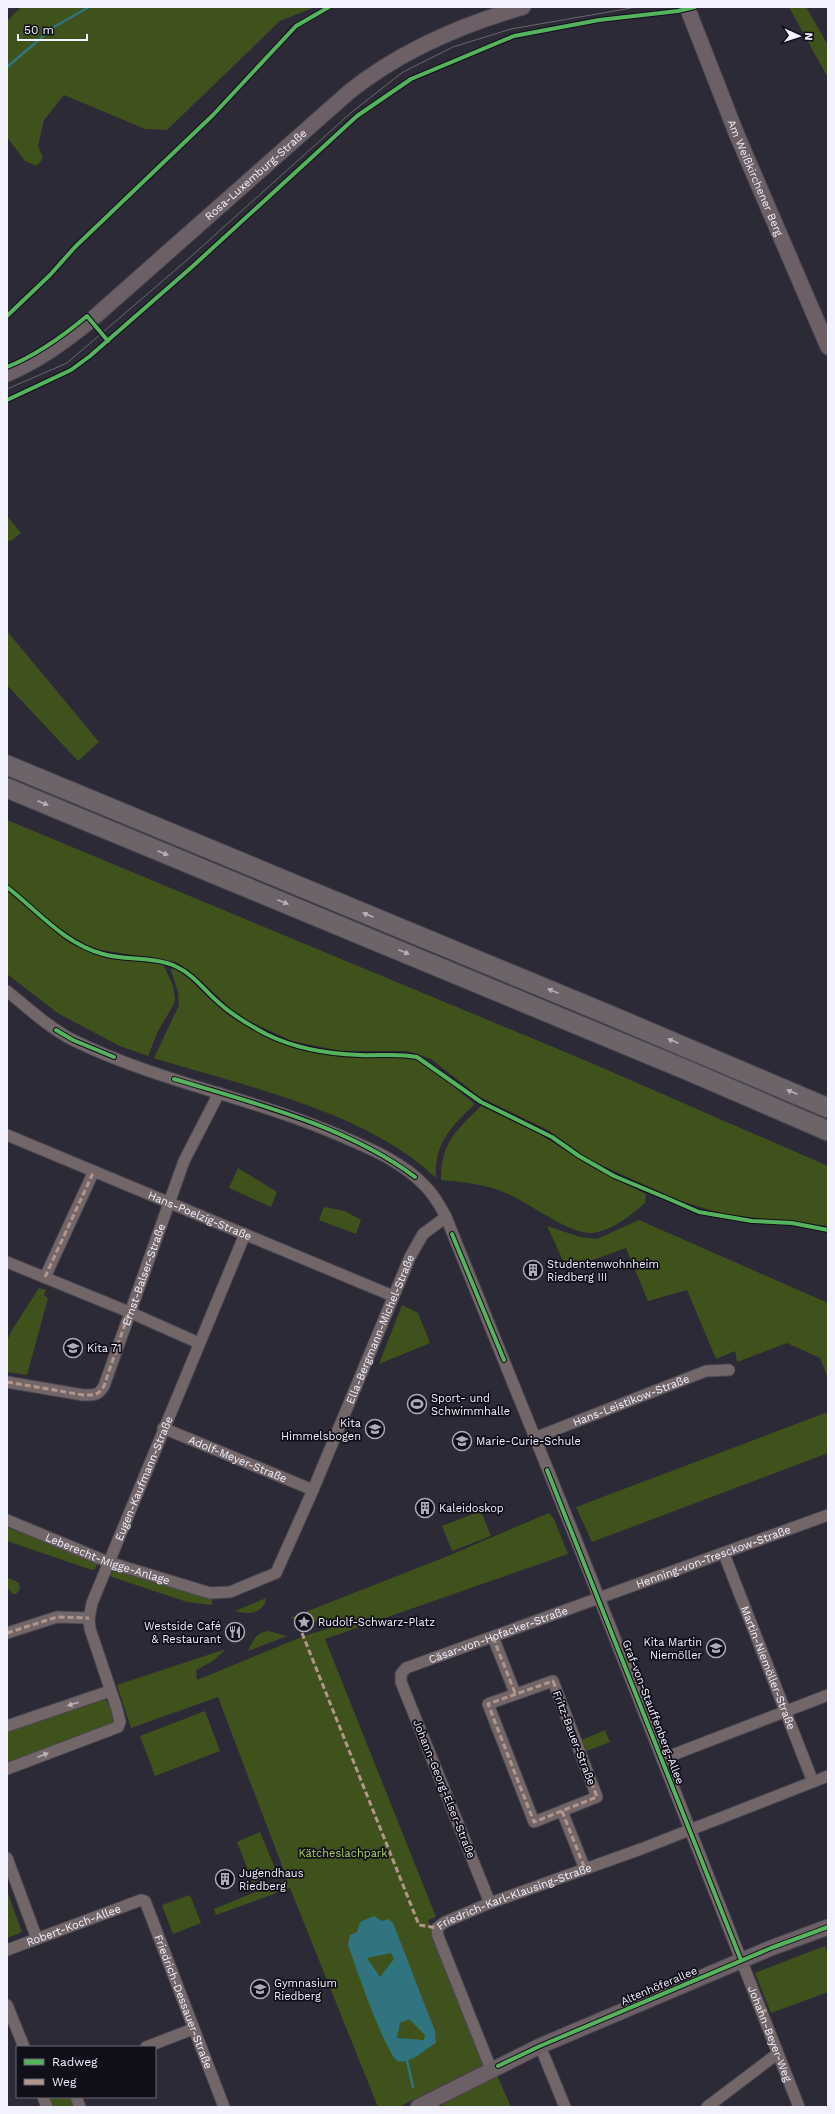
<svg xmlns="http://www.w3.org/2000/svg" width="835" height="2114" viewBox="0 0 835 2114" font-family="'Work Sans',sans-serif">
<rect width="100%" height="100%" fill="#2c2a36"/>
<!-- green -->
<g fill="#40521c">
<path d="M21 7H315L280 21 167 130 145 129 64 95 44 120 38 146 43 158 37 166 25 161 7 137V21Z"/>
<path d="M789 7H806L828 45V78Z"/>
<path d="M7 516 21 533 11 541 7 540Z"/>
<path d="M7 631 99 742 78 761 7 685Z"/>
<path d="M7 820 589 1062 828 1166V1226L723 1214 678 1200 590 1160 548 1130 480 1097 431 1059 408 1051H341L292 1041 249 1021 231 1009 194 974 176 962 95 949 75 941 7 885Z"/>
<path d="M7 891 69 943 104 957 163 964 173 986 175 998 174 1004 158 1031 148 1056 120 1046 59 1014 7 974Z"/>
<path d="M173 967 180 970C194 983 207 997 221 1009 244 1029 277 1041 306 1050 323 1055 345 1058 363 1058 378 1058 393 1055 409 1057 425 1060 461 1093 475 1104 451 1126 434 1144 436 1178 368 1112 244 1086 154 1058L179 1005 178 992 171 970Z"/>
<path d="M481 1106 536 1132 595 1169 646 1194 645 1203C631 1215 612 1231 592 1233 568 1234 529 1202 504 1192 484 1184 462 1182 441 1180 441 1142 456 1131 481 1106Z"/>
<path d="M238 1168 277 1192 271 1207 229 1188Z"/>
<path d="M324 1207 345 1211 361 1220 356 1234 319 1220Z"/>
<path d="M639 1220 828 1303V1378L820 1358 787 1343 737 1362 735 1351 716 1359 687 1290 648 1301 626 1248 567 1269 547 1226 580 1237 597 1239Z"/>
<path d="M39 1288 46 1290 44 1295 48 1298 27 1375 7 1372V1341L12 1330Z"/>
<path d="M402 1305 418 1313 430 1343 379 1364Z"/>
<path d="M828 1412V1453L592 1542 576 1507Z"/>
<path d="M481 1511 491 1536 452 1551 442 1526Z"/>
<path d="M549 1513 554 1519 568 1554 325 1639 436 1917 428 1920 483 2065 399 2107H378L290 1888 216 1915 214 1909 287 1879 218 1697 131 1728 117 1685 226 1649 213 1661 196 1670 197 1680 304 1636 330 1628 325 1621H306L290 1618 448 1556Z"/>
<path d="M7 1527 98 1562 95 1569 92 1570 7 1541Z"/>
<path d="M115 1569 212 1599V1605L187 1602 112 1577 110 1575Z"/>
<path d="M9 1578 19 1583 20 1589 16 1594H13L7 1587V1580Z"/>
<path d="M266 1598C264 1614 247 1615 235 1611Z"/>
<path d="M268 1631 287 1636 248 1651C253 1640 256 1633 268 1631Z"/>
<path d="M102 1698 107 1701 115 1719 110 1727 7 1766V1730Z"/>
<path d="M205 1711 220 1751 155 1776 140 1736Z"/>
<path d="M605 1730 610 1742 587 1751 582 1740Z"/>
<path d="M260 1832 277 1873 253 1883 237 1842Z"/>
<path d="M7 1891 22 1932 7 1938Z"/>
<path d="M190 1895 201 1923 173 1934 162 1905Z"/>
<path d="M825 1946 828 1955V1992L771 2013 755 1973Z"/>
<path d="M496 2073 511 2107H439Z"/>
<path d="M48 2097H72L75 2107H52Z"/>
</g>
<!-- water -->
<path fill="#2f747e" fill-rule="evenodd" d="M374 1916 382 1921 388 1919 393 1923 435 2031 436 2043C427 2048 409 2065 398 2061 386 2056 354 1962 348 1945L350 1935 357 1932 360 1922ZM391 1953 394 1959 380 1977 367 1958ZM409 2019 425 2035 424 2040 397 2038 400 2023Z"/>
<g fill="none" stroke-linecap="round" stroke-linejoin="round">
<!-- stream -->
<g stroke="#2f747e" stroke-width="2.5">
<path d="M7 67 54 27 89 7"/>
<path d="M407 2061 413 2087"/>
</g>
<!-- street casing -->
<g stroke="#494751" stroke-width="13">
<g id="street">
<path id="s1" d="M7 991C28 1008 48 1027 73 1040 158 1082 254 1098 341 1136 371 1149 403 1162 426 1187 435 1196 440 1206 446 1217L579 1547 799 2107"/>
<path id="s2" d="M7 1135 393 1296"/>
<path d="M7 1262 129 1312 199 1343"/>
<path d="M45 1277 94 1171"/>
<path id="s3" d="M7 1382 83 1395C94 1395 98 1396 104 1386L184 1161 219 1093"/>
<path id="s4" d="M163 1428 313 1490"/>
<path id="s5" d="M534 1438 706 1371 729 1370"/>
<path id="s6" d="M7 1520 108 1562 210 1593 230 1592 276 1573 313 1490 410 1257 423 1234 446 1217"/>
<path id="s7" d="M724 1554 813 1782"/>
<path d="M7 1633 57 1617 89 1618"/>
<path d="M493 1637 515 1693"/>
<path d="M553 1681 597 1797 534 1822 488 1704Z"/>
<path d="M7 1726 110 1691"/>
<path d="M662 1759 828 1695"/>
<path id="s8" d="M7 1769 118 1727 120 1722 117 1709 90 1629 89 1618 92 1603 245 1234"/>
<path d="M562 1811 585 1869"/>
<path d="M7 1858 37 1939"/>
<path id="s9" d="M490 1903 401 1682V1674L406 1668 828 1515"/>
<path id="s10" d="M7 1950 141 1900 145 1901 224 2107"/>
<path d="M7 2005 24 2047"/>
<path d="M540 2046 565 2107"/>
<path d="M146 2047 193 2029"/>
<path id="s11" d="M491 2069 438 1936 437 1928 445 1922 490 1903 641 1849 828 1776"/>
<path d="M43 2097 47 2107"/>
<path d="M76 2097 80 2107"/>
<path d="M707 2107 777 2054"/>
</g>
</g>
<!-- secondary casing -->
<g stroke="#494751" stroke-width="17">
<g id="secondary">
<path id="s12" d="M687 7 737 135 828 347"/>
<path id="s13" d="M7 374C38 361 64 342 90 321L349 92C400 51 461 25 523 7"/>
<path d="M418 2107 540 2046 771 1948 828 1927"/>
</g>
</g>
<!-- highway casing -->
<g stroke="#494751" stroke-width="21">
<g id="highway">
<path d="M7 765 607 1014 828 1108"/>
<path d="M7 788 689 1071 828 1131"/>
</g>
</g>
<!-- street -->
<use href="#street" stroke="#736669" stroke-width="11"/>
<!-- secondary -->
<use href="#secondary" stroke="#6c5f65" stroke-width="15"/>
<!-- highway -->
<use href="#highway" stroke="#6d646a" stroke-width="19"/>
<!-- tram -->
<path stroke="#6b666c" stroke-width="1" d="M7 389 67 363 187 260 353 111 403 72 453 47 511 29 637 7"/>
<!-- quiet -->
<g stroke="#b2968c" stroke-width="3" stroke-dasharray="6 3" stroke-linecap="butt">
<path d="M45 1277 94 1171"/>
<path d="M7 1382 83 1395C94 1395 98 1396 104 1386L129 1312"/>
<path d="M7 1633 57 1617 89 1618"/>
<path d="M302 1633 419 1925 437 1928"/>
<path d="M493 1637 515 1693"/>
<path d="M553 1681 597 1797 534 1822 488 1704Z"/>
<path d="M562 1811 585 1869"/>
<path d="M761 2012 769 2009"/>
</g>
<!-- cycleway casing -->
<g stroke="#110f1a" stroke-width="6">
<g id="cycleway">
<path d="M7 316 50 275 75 247 213 115 296 26 329 7"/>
<path d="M7 367C37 355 62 337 87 316L108 341"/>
<path d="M7 400 71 370 90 356 193 266 357 116 411 79 514 36 599 20 678 11 695 7"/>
<path d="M7 887C38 911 63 943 103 954 127 961 154 956 177 967 194 975 204 990 218 1002 232 1015 249 1025 266 1034 294 1048 329 1054 360 1055 380 1056 398 1053 417 1057L481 1102 552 1137 579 1156 614 1176 669 1199 699 1212 752 1221 792 1223 828 1230"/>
<path d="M56 1030 73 1040 114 1057"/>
<path d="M174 1079C254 1103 347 1126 415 1177"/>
<path d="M452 1234 504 1360"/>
<path d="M547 1470 741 1960"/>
<path d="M498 2066 540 2046 771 1948 828 1927"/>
</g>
</g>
<!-- cycleway -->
<use href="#cycleway" stroke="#56b35d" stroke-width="4"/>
</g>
<!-- one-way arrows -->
<defs><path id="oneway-solid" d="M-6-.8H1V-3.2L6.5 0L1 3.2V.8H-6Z"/></defs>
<g fill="#b6b2bb">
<use href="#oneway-solid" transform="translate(43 803) rotate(23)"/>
<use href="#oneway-solid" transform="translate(163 853) rotate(23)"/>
<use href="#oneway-solid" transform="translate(283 902) rotate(22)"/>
<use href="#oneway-solid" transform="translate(368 915) rotate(-157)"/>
<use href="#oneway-solid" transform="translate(404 952) rotate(22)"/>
<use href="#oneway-solid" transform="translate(553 991) rotate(-158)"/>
<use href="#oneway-solid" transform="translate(673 1041) rotate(-157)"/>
<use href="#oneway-solid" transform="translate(792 1092) rotate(-157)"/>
</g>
<g fill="#b9b2bb">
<use href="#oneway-solid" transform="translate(73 1704) rotate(162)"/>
<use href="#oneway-solid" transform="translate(43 1755) rotate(-21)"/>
</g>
<!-- icons -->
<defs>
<g id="building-ring" transform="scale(1)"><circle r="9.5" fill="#110f1a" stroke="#adabb8" stroke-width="1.5"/><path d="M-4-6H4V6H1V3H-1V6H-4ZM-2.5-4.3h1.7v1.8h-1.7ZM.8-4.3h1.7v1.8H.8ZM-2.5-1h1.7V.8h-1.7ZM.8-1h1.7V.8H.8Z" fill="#adabb8"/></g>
<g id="school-ring" transform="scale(1)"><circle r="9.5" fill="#110f1a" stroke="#adabb8" stroke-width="1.5"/><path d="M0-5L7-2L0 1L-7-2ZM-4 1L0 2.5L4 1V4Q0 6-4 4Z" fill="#adabb8"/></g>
<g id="stadium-ring" transform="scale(1)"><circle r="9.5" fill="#110f1a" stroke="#adabb8" stroke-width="1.5"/><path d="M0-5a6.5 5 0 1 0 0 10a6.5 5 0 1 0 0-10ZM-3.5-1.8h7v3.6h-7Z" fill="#adabb8"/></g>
<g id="sight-ring" transform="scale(1)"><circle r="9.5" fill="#110f1a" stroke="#adabb8" stroke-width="1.5"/><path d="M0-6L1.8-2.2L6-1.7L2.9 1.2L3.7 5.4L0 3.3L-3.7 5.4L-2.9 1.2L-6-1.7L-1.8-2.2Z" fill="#adabb8"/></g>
<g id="restaurant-ring" transform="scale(1)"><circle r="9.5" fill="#110f1a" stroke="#adabb8" stroke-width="1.5"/><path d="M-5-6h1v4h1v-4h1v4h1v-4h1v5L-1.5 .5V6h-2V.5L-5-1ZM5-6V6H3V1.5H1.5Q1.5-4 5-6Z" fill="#adabb8"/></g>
</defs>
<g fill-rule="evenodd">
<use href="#building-ring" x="533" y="1270"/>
<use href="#school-ring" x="73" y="1348"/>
<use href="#stadium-ring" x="417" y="1404"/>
<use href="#school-ring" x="375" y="1429"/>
<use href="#school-ring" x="462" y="1441"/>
<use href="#building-ring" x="425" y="1508"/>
<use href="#sight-ring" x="304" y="1622"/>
<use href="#restaurant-ring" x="235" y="1632"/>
<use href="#school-ring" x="716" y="1648"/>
<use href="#building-ring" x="225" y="1879"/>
<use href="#school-ring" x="260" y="1989"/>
</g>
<g text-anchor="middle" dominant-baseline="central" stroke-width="3.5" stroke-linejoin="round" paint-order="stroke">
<!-- street labels -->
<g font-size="11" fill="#f2f1fe" stroke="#110f1a">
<text stroke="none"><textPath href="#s13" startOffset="320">Rosa-Luxemburg-Straße</textPath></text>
<text stroke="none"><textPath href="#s12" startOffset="184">Am Weißkirchener Berg</textPath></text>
<text stroke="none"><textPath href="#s2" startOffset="209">Hans-Poelzig-Straße</textPath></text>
<text stroke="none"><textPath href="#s3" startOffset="220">Ernst-Balser-Straße</textPath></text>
<text stroke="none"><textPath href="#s6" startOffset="551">Ella-Bergmann-Michel-Straße</textPath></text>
<text stroke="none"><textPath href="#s5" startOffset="104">Hans-Leistikow-Straße</textPath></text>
<text stroke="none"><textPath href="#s4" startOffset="81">Adolf-Meyer-Straße</textPath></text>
<text stroke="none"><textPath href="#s8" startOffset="383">Eugen-Kaufmann-Straße</textPath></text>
<text stroke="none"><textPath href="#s9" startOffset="581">Henning-von-Tresckow-Straße</textPath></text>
<text stroke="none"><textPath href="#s6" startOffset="108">Leberecht-Migge-Anlage</textPath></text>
<text stroke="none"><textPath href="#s9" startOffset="352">Cäsar-von-Hofacker-Straße</textPath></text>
<text stroke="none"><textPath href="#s7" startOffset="122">Martin-Niemöller-Straße</textPath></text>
<text transform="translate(653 1712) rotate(69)">Graf-von-Stauffenberg-Allee</text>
<text transform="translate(574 1738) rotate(69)">Fritz-Bauer-Straße</text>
<text transform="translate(444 1789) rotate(68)">Johann-Georg-Elser-Straße</text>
<text stroke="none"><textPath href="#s11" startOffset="235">Friedrich-Karl-Klausing-Straße</textPath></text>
<text stroke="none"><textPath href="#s10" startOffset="71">Robert-Koch-Allee</textPath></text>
<text transform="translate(659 1986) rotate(-23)">Altenhöferallee</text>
<text stroke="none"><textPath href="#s10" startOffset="255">Friedrich-Dessauer-Straße</textPath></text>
<text stroke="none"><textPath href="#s1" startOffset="1382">Johann-Beyer-Weg</textPath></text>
</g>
<!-- poi labels -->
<g font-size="11" fill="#f2f1fe" stroke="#110f1a" text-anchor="start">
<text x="547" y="1264">Studentenwohnheim<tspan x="547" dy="13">Riedberg III</tspan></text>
<text x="87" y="1348">Kita 71</text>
<text x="431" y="1398">Sport- und<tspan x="431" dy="13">Schwimmhalle</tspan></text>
<text x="361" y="1423" text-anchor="end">Kita<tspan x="361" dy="13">Himmelsbogen</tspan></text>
<text x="476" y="1441">Marie-Curie-Schule</text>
<text x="439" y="1508">Kaleidoskop</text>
<text x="318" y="1622">Rudolf-Schwarz-Platz</text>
<text x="221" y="1626" text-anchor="end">Westside Café<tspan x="221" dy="13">&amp; Restaurant</tspan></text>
<text x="702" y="1642" text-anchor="end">Kita Martin<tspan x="702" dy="13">Niemöller</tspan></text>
<text x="239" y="1873">Jugendhaus<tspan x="239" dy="13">Riedberg</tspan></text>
<text x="274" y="1983">Gymnasium<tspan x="274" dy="13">Riedberg</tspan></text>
</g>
<!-- park labels -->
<g font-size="11" fill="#abd45c" stroke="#110f1a">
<text x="343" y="1853">Kätcheslachpark</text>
</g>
</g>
<!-- border -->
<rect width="835" height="2114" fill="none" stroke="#f2f1fe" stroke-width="16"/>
<!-- legend -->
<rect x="16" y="2046" width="140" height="52" fill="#110f1a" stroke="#6b6975"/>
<rect x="24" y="2059" width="20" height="6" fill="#56b35d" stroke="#6b6975"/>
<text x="52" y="2066" font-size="12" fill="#f2f1fe">Radweg</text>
<rect x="24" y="2079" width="20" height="6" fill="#b2968c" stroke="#6b6975"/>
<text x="52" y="2086" font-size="12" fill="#f2f1fe">Weg</text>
<!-- north arrow -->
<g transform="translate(799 36) rotate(93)" stroke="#110f1a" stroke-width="3" paint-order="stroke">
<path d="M0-3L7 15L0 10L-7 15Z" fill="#f2f1fe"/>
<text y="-6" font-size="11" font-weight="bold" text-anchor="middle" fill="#f2f1fe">N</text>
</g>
<!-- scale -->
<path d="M18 34v6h69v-6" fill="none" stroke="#f2f1fe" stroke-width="2"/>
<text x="24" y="34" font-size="12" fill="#f2f1fe" stroke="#110f1a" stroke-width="3" paint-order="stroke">50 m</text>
</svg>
